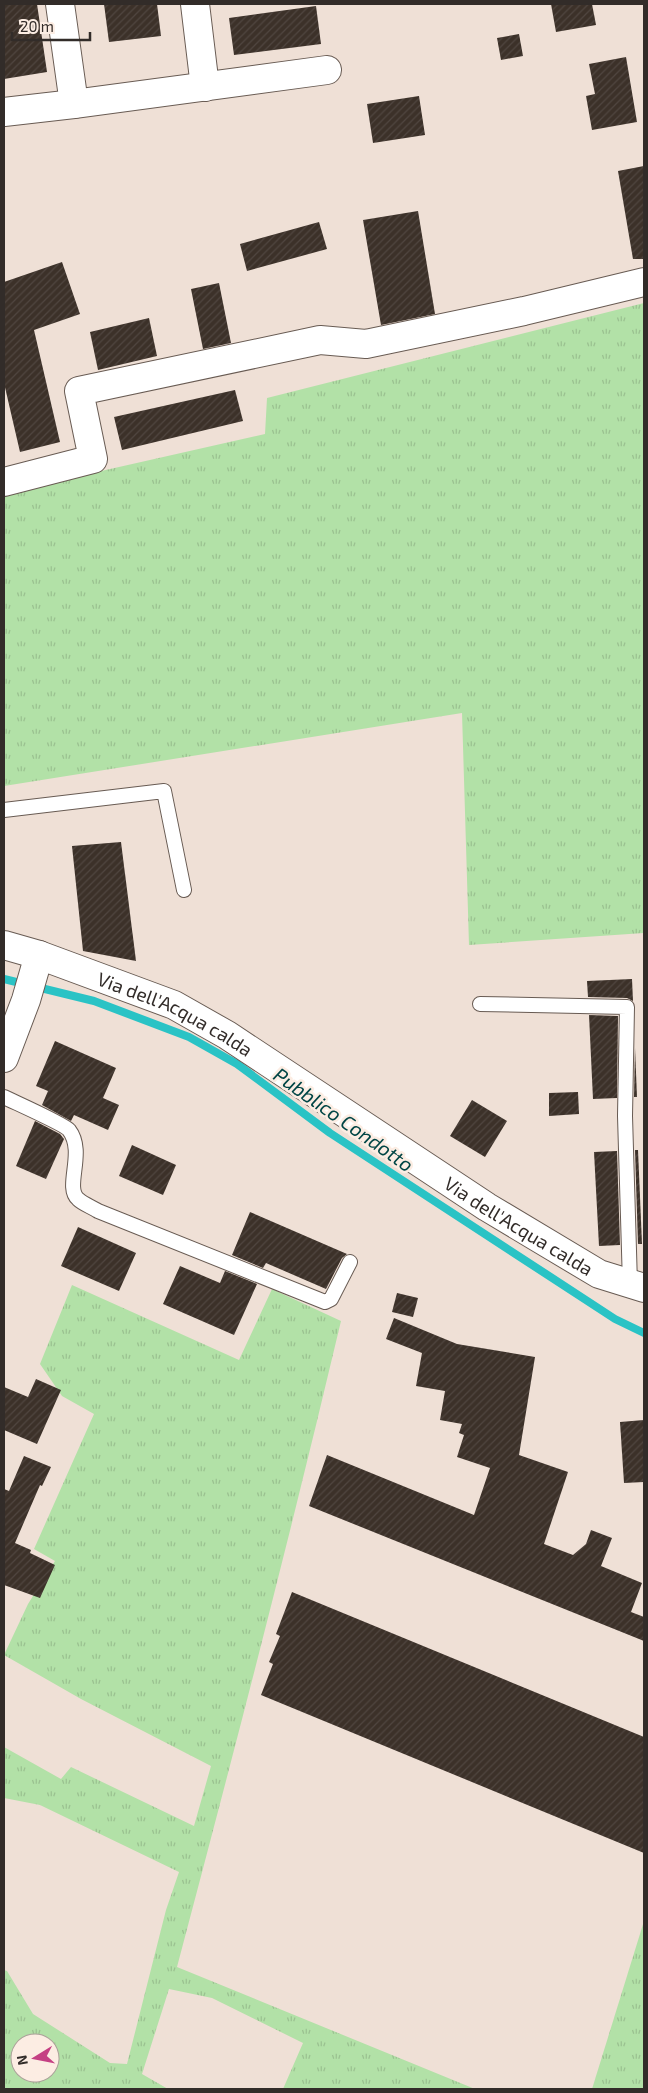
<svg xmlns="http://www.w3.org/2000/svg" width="648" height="2093" viewBox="0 0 648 2093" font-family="'Exo 2',sans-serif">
<defs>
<pattern id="grass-tufts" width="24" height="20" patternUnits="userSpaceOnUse" patternTransform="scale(1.25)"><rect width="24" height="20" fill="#b2e1a7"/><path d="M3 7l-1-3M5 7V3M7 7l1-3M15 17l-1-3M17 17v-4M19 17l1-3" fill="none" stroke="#9ac190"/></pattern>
<pattern id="building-hatch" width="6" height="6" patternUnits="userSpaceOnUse" patternTransform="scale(1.25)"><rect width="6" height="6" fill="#3c3129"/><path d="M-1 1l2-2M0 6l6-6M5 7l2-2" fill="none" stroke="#504640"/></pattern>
</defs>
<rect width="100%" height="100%" fill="#efe0d6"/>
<!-- grass -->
<g fill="url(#grass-tufts)" fill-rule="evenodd">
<path d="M644 303V933L469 945 462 713 4 786V493L265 434 267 398Z"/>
<path d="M72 1285 239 1360 272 1289 341 1321C290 1537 234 1752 177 1967L475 2089H283L303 2043 212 1998 169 1989 142 2074 168 2089H4V1970L7 1971 33 2014 110 2063 127 2064 166 1910 179 1872 40 1805 4 1798V1747L61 1779 71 1767 194 1826 211 1766 81 1699 4 1655 28 1604 55 1561 34 1549 94 1414 62 1396 40 1364ZM20 2043H50V2073H20Z"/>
<path d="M644 1921V2089H592Z"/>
</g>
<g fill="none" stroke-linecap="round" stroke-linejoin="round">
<!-- stream -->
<path stroke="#2ac3c5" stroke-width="8" d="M4 979 94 1001 189 1037 237 1064 330 1133 615 1319 644 1333"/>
</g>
<!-- building -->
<g fill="url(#building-hatch)">
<path d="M4 4H37L47 72 4 79Z"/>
<path d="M104 4H157L161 36 109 42Z"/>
<path d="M551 4H592L596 25 556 32Z"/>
<path d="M316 6 321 44 234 55 229 18Z"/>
<path d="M519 34 523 56 501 60 497 38Z"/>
<path d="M626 57 637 122 592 130 586 96 595 94 589 64Z"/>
<path d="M419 96 425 135 373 143 367 104Z"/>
<path d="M644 166V259H633L618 171Z"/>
<path d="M418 211 435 314 381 325 363 220Z"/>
<path d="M319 222 327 249 247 271 240 244Z"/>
<path d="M62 262 80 314 34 330 60 442 20 452 4 383V282Z"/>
<path d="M219 283 231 343 203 349 191 289Z"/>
<path d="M149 318 157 356 98 370 90 332Z"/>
<path d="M235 390 243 421 122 450 114 417Z"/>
<path d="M121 842 136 961 83 951 72 846Z"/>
<path d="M632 979 633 1001 627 998 588 997 587 981Z"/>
<path d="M589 1015 618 1016 617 1098 593 1099Z"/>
<path d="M55 1041 116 1068 103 1098 119 1105 108 1130 74 1115 71 1121 42 1105 48 1091 36 1086Z"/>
<path d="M635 1048 637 1097H634Z"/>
<path d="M578 1092 579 1114 549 1116V1093Z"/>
<path d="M472 1100 507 1121 485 1157 450 1136Z"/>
<path d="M35 1121 60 1134 64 1139 46 1179 16 1166Z"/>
<path d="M132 1145 176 1165 163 1195 119 1176Z"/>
<path d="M635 1150H638L642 1244H638Z"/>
<path d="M617 1151 620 1245 599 1246 594 1152Z"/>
<path d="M250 1212 347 1254 342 1258 326 1289 266 1263 263 1268 232 1255Z"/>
<path d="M78 1227 136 1253 119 1291 61 1266Z"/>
<path d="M180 1266 220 1283 225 1271 257 1284 234 1335 163 1304Z"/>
<path d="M397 1293 418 1298 413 1317 392 1312Z"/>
<path d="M394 1318 457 1344 535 1357 519 1455 568 1472 544 1544 573 1555 586 1544 591 1530 612 1538 601 1566 642 1583 631 1612 644 1617V1641L309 1506 327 1455 474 1515 490 1468 457 1457 464 1435 459 1433 462 1424 440 1420 445 1391 416 1386 422 1353 386 1339Z"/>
<path d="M36 1379 61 1390 37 1444 4 1430V1387L28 1397Z"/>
<path d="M644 1420V1482L624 1483 620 1422Z"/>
<path d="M24 1456 51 1467 42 1486 40 1485 15 1543 31 1550 30 1553 55 1565 40 1598 4 1585V1489L9 1491Z"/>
<path d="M292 1592 644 1737V1853L261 1695 273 1664 269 1662 280 1636 276 1634Z"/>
</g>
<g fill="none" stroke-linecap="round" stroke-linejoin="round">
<!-- lane casing -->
<g stroke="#685b53" stroke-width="16">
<g id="lane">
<path d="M4 810 164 791 184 890"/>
<path d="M480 1004 627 1007 625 1116 630 1284"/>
<path d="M4 1097C14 1102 64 1124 69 1130 86 1152 64 1187 78 1199 83 1204 92 1207 98 1211L325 1302 331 1299 350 1262"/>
</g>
</g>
<!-- street casing -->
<g stroke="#685b53" stroke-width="30">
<g id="street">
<path d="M60 4 74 104"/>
<path d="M195 4 205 87"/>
<path d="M4 112 74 104 327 70"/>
<path d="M4 482 93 459 79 391 320 340 366 344 524 311 644 282"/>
<path d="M4 1058 26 1000 39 955"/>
</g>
</g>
<!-- secondary casing -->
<g stroke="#685b53" stroke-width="30">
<g id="secondary">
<path id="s1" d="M4 945 39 955 174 1005 227 1035 487 1207 599 1274 644 1288"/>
</g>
</g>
<!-- lane -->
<use href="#lane" stroke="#fff" stroke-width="14"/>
<!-- street -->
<use href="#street" stroke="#fff" stroke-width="28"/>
<!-- secondary -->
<use href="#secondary" stroke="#fff" stroke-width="28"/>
</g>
<g text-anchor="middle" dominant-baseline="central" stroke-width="5" stroke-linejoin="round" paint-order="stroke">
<!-- street labels -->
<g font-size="19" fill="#322c29" stroke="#fcede3">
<text stroke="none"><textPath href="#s1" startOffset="185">Via dell'Acqua calda</textPath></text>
<text stroke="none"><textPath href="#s1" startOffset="590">Via dell'Acqua calda</textPath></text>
</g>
<!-- water labels -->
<g font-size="20" font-style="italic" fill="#014545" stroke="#fcede3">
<text transform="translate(344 1119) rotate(35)">Pubblico Condotto</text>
</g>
</g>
<!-- border -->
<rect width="648" height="2093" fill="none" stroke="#322c29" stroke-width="10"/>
<!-- north arrow -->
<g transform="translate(35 2058) rotate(260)"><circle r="24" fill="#fcede3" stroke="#aba099"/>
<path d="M0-4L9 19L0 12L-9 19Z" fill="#c54083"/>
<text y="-8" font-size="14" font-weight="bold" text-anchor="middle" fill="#322c29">N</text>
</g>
<!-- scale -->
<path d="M12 32v8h78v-8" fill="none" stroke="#322c29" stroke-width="2.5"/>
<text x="20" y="32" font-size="15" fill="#322c29" stroke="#fcede3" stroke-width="4" paint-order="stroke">20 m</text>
</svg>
